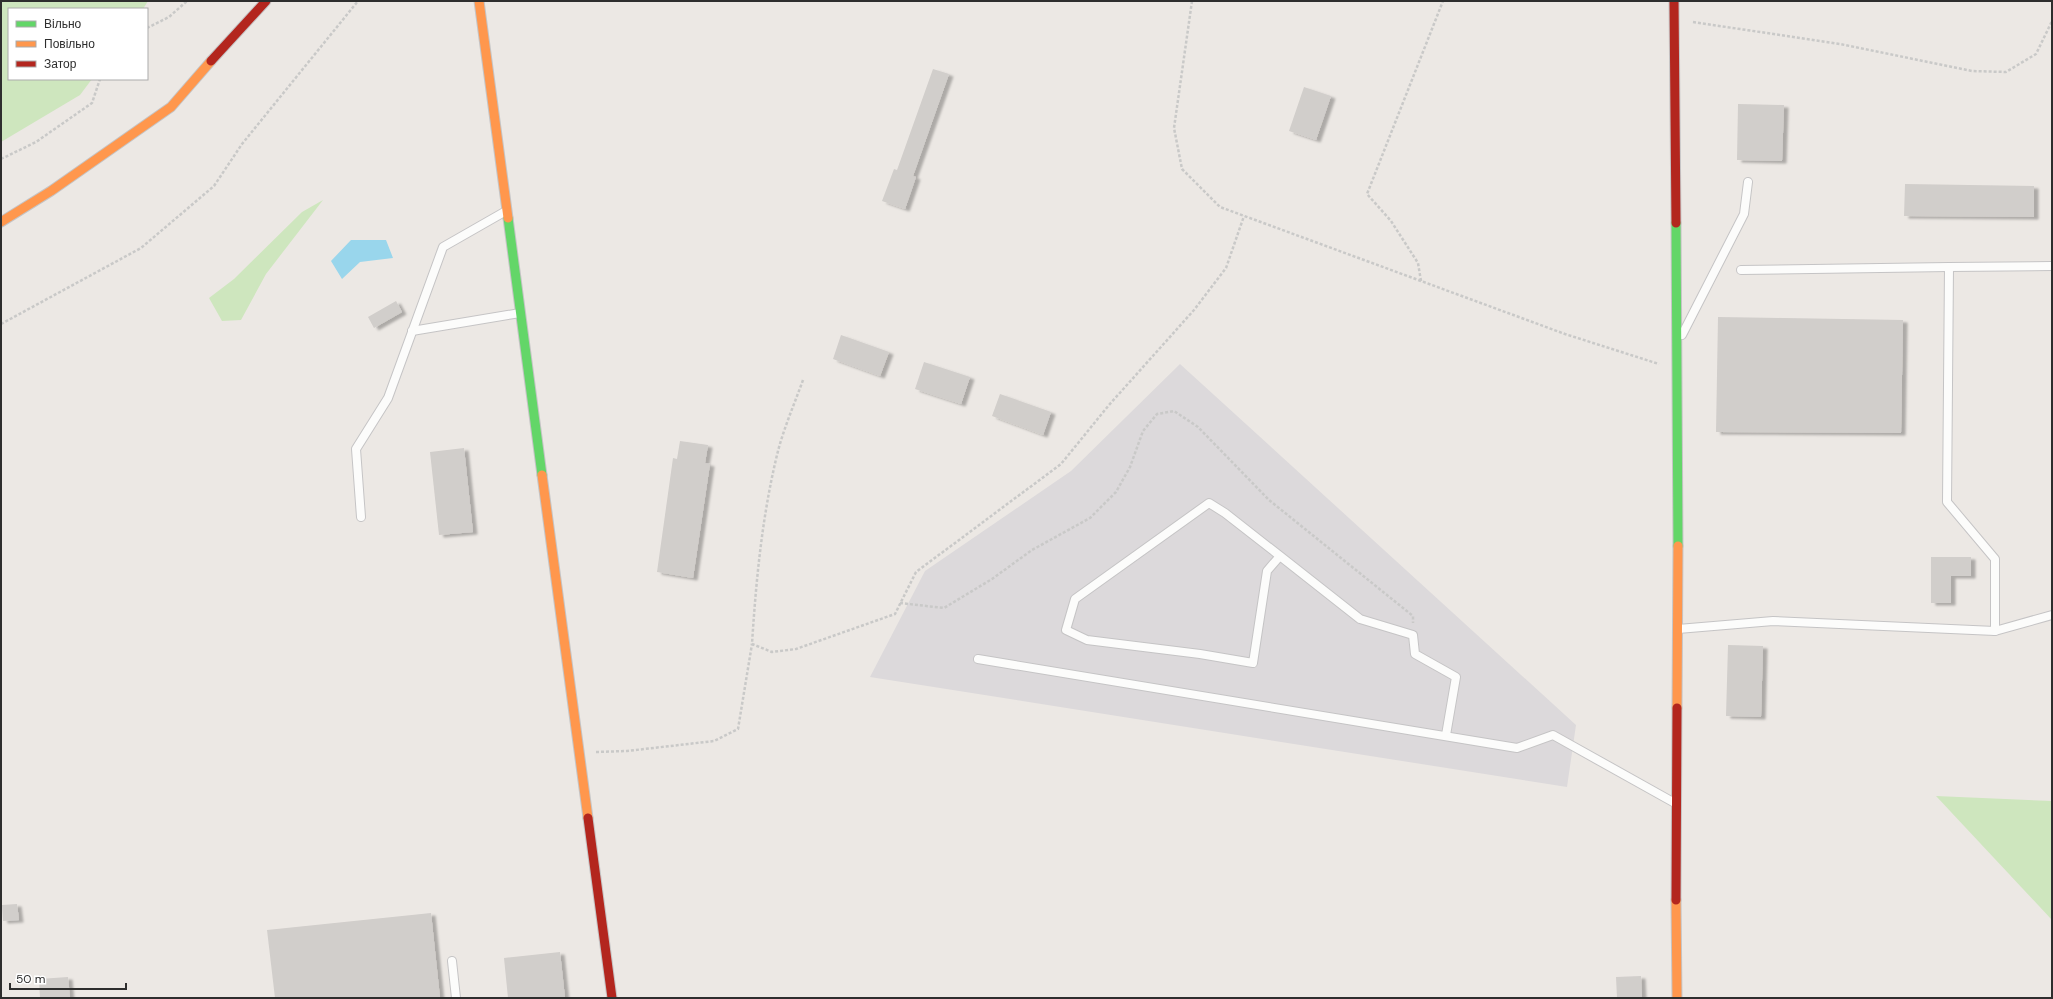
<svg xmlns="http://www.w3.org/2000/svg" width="2053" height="999" viewBox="0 0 2053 999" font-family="'DM Sans',sans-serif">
<defs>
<filter id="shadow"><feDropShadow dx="4.5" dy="2.5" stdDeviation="1" flood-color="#0004"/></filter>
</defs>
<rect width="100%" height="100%" fill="#ece8e4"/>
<!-- industrial -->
<path fill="#dcd9db" d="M1180 364 1576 725 1567 787 870 677 925 571 1071 471Z"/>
<!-- green -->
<g fill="#cee6be">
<path d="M1 1H148L143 9H9V79H92L80 95 1 142Z"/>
<path d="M323 200 266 274 241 320 222 321 209 298 234 279 302 212Z"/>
<path d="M1936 796 2052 801V920Z"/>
</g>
<!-- water -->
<path fill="#99d6ec" d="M351 240H386L393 258 360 262 342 279 331 261Z"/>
<!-- building -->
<g fill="#d1cecb" filter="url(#shadow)">
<path d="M933 69 949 74 913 176 916 177 905 209 882 201 894 169 897 170Z"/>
<path d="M1304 87 1331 96 1316 140 1289 131Z"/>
<path d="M1738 104 1784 105 1782 161 1737 160Z"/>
<path d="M1905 184 2034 186V217L1904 216Z"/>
<path d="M396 301 402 312 374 328 368 317Z"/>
<path d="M1718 317 1903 320 1901 433 1716 432Z"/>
<path d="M841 335 889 352 880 376 833 359Z"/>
<path d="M924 362 970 377 961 404 915 389Z"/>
<path d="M1000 394 1051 412 1043 435 992 416Z"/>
<path d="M680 441 708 445 705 463 710 464 693 578 657 572 673 458 677 459Z"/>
<path d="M464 448 473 532 439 535 430 452Z"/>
<path d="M1931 557H1971V576H1951V603H1931Z"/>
<path d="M1728 645 1763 646 1761 717 1726 716Z"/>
<path d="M17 904 19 920 3 921 2 905Z"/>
<path d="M431 913 440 998H275L267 930Z"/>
<path d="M560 952 565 998H508L504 958Z"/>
<path d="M1641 976 1642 998H1617L1616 977Z"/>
<path d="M68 977 70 998H40L39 979Z"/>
</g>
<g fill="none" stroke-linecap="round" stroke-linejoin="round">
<!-- lane casing -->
<g stroke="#c5c4c5" stroke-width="10">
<g id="lane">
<path d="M1741 270 1949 267"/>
<path d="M412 331 520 313"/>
<path d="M1682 335 1744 214 1748 182"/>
<path d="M361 517 356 449 388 398 443 247 506 211"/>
<path d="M1280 556 1225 513 1209 503 1075 599 1066 630 1087 640 1200 654 1253 663 1267 571 1280 556 1360 619 1413 635 1415 654 1456 677 1446 735"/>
<path d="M1678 629 1773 621 1995 631 2052 615"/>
<path d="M1995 631V559L1947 502 1949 267 2052 266"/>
<path d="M978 659 1517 748 1553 735 1673 802"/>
<path d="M452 961 456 998"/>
</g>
</g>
<!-- fast casing -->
<g stroke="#c5c4c5" stroke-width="11">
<g id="fast">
<path d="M508 218 542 475"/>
<path d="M1676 223 1678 546"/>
</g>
</g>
<!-- slow casing -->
<g stroke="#c5c4c5" stroke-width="11">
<g id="slow">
<path d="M479 1 508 218"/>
<path d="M1 222 51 191 171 107 211 61"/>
<path d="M542 475 588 818"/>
<path d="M1677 708 1678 546"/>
<path d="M1676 900 1677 998"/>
</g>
</g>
<!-- jam casing -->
<g stroke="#c5c4c5" stroke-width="11">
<g id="jam">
<path d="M1674 1 1676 223"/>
<path d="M211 61 266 1"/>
<path d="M588 818 612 998"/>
<path d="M1676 900 1677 708"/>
</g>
</g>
<!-- path -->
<g stroke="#c9c9c8" stroke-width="2.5" stroke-dasharray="3 2" stroke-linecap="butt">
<path d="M1192 1 1174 128 1182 169 1220 207 1565 334 1659 364"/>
<path d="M1693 22 1840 44 1972 71 2006 72 2036 54 2052 21"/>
<path d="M147 28 169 17 187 1"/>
<path d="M1 159 36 142 92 103 100 79"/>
<path d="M1421 281 1418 263 1391 221 1367 194 1443 1"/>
<path d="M1 324 141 248 214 186 242 144 358 1"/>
<path d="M803 380C794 405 783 430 777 455 762 517 756 581 752 644L772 652 796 649 895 614 916 572 1061 464 1109 405 1194 310 1226 268 1244 216"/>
<path d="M900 603 944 608 992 579 1032 550 1090 518 1116 492 1130 467 1143 431 1157 414 1174 411 1198 427 1269 500 1413 616V623"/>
<path d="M596 752 627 751 714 741 738 729 752 644"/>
</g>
<!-- lane -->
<use href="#lane" stroke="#fcfcfb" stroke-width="8"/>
<!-- fast -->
<use href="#fast" stroke="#63d668" stroke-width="9"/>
<!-- slow -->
<use href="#slow" stroke="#ff974d" stroke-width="9"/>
<!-- jam -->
<use href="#jam" stroke="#b3261e" stroke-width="9"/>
</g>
<!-- border -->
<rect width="2053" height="999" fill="none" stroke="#2e2e2e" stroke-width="4"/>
<!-- legend -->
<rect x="8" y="8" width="140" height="72" fill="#ffffff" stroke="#ababab"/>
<rect x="16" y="21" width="20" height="6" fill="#63d668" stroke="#ababab"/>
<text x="44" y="28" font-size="12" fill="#2e2e2e">Вільно</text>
<rect x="16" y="41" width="20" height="6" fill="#ff974d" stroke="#ababab"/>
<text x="44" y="48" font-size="12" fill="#2e2e2e">Повільно</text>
<rect x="16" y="61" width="20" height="6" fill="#b3261e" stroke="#ababab"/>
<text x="44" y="68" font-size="12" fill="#2e2e2e">Затор</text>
<!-- scale -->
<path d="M10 983v6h116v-6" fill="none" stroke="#2e2e2e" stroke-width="2"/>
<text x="16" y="983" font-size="12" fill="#2e2e2e" stroke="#ffffff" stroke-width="3" paint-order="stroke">50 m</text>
</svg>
